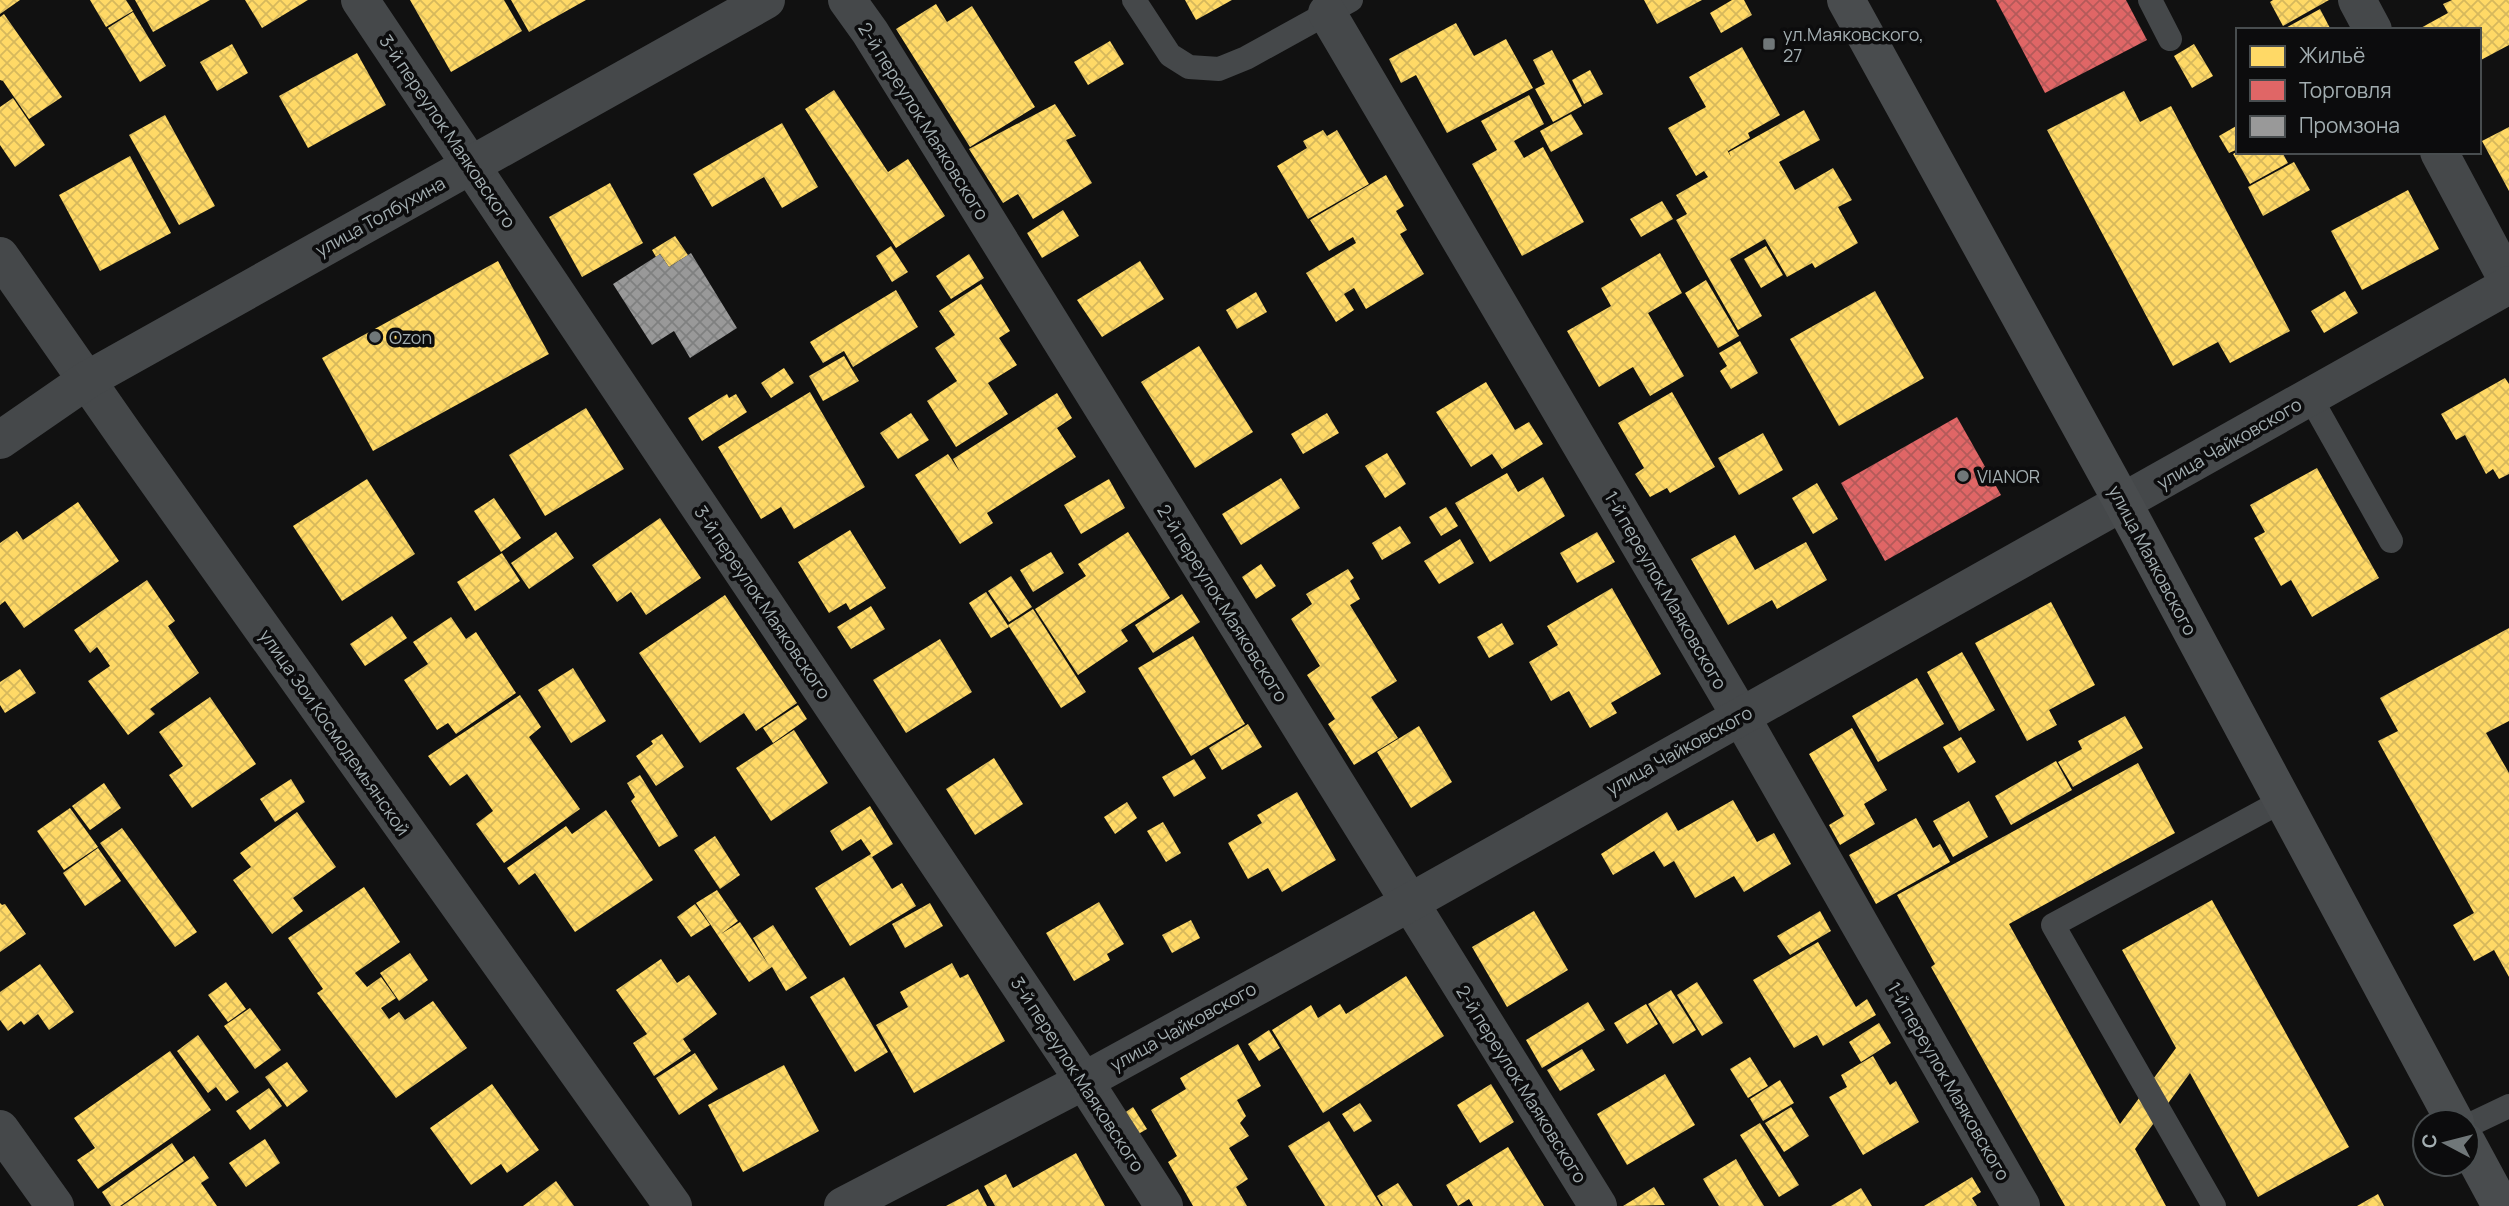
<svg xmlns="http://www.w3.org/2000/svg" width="2509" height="1206" viewBox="0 0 2509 1206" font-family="Manrope,sans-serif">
<defs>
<pattern id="homes-cross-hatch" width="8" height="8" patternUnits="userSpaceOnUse" patternTransform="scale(1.75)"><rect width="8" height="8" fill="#ffd966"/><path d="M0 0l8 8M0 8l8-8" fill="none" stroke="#d6b85c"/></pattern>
<pattern id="shops-cross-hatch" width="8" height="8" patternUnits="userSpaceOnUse" patternTransform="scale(1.75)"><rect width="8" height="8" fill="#e06666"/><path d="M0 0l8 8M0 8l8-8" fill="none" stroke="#b45a5a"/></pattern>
<pattern id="industry-cross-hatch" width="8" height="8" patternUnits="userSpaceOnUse" patternTransform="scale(1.75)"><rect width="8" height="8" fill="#999"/><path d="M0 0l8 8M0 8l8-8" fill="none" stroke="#7f8080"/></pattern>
</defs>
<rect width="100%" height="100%" fill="#111"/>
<!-- homes -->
<g fill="url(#homes-cross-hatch)">
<path d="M0 0H20L0 14Z"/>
<path d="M90 0H126L133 11 106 27Z"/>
<path d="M135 0H210L153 32Z"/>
<path d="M245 0H308L262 28Z"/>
<path d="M410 0H504L522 31 451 72Z"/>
<path d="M511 0H586L529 32Z"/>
<path d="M1185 0H1232L1196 20Z"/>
<path d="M1644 0H1702L1657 24Z"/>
<path d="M1732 0H1744L1752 15 1721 33 1710 13Z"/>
<path d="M2273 0H2329L2283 26 2270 2Z"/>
<path d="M2452 0H2509V45L2479 61V30H2417L2448 13 2443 4Z"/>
<path d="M936 4 947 22 972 6 1035 107 970 147 896 29Z"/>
<path d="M2320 9 2331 30H2282Z"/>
<path d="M133 12 166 66 140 82 108 28Z"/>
<path d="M4 14 62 97 29 119 3 81 0 80V17Z"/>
<path d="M1456 23 1474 56 1506 39 1533 88 1447 133 1416 75 1401 83 1389 59Z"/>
<path d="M1110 41 1124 64 1088 85 1074 62Z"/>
<path d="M232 44 248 73 217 91 200 62Z"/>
<path d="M2194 44 2213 76 2192 88 2174 56Z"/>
<path d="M1742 47 1780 115 1748 133 1750 138 1728 151 1726 148 1731 157 1729 152 1804 110 1820 140 1779 162 1795 190 1833 168 1852 200 1838 207 1858 243 1815 268 1812 263 1787 277 1765 239 1730 259 1762 316 1738 330 1676 220 1687 214 1676 195 1708 177 1704 171 1696 176 1668 128 1706 107 1689 77Z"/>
<path d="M1552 50 1582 106 1553 122 1535 89 1545 84 1533 60Z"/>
<path d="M357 53 386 105 308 148 279 96Z"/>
<path d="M1590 70 1603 94 1584 104 1572 80Z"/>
<path d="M834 90 888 172 908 159 945 216 896 248 805 109Z"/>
<path d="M2124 91 2140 122 2171 106 2290 331 2230 363 2218 342 2173 366 2047 130Z"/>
<path d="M1529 95 1544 124 1514 141 1524 158 1543 147 1584 222 1522 256 1472 164 1497 150 1481 121Z"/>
<path d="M13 98 45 145 15 167 0 145V107Z"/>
<path d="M1055 104 1076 136 1066 140 1092 183 1033 219 1018 194 1003 203 969 149Z"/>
<path d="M1571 114 1583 134 1551 152 1540 131Z"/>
<path d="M165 115 215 206 179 225 129 135Z"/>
<path d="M782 123 818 187 782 208 764 177 712 207 693 174Z"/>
<path d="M2238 125V149L2229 153 2219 136Z"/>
<path d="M2509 127V191L2482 141Z"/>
<path d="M1323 130 1327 136 1337 130 1369 184 1308 219 1277 166 1307 148 1303 141Z"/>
<path d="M2238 151 2274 152 2276 155 2282 152 2288 163 2250 184 2233 154Z"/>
<path d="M130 156 171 233 100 271 59 195Z"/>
<path d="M2294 162 2310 190 2263 216 2248 187Z"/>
<path d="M1386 175 1404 206 1396 211 1407 230 1400 234 1424 274 1366 309 1354 288 1344 294 1354 310 1336 322 1306 273 1356 243 1353 237 1329 251 1310 220Z"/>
<path d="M610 183 643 243 582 277 549 217Z"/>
<path d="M2408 190 2439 249 2362 290 2331 231Z"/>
<path d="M1662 201 1673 219 1641 237 1630 219Z"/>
<path d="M1063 210 1079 236 1042 258 1027 233Z"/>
<path d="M675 236 688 255 669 267 660 254 656 257 652 250Z"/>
<path d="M891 246 908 272 892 282 876 256Z"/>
<path d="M1766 246 1783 275 1761 288 1744 259Z"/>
<path d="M1660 253 1682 293 1648 313 1684 376 1650 396 1633 367 1599 387 1567 331 1611 306 1601 288Z"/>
<path d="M969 254 984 278 951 299 936 276Z"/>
<path d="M498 261 549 354 373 451 322 358Z"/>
<path d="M1140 261 1164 299 1102 337 1077 300Z"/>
<path d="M1706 280 1739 336 1718 348 1685 293Z"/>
<path d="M981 284 1010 331 999 338 1017 365 988 383 1008 414 956 447 927 401 957 381 935 348 955 335 939 311Z"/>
<path d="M896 290 918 327 853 367 844 351 823 363 810 342Z"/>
<path d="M1875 291 1924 378 1839 426 1790 339Z"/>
<path d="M2345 291 2358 313 2324 333 2311 311Z"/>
<path d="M1256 292 1267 312 1237 329 1226 310Z"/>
<path d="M1740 341 1758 373 1731 389 1720 371 1727 366 1719 353Z"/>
<path d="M1199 346 1253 432 1195 468 1141 382Z"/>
<path d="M844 356 859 381 823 401 809 376Z"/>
<path d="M784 368 794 383 771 398 761 383Z"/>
<path d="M2505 378 2509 384V474L2499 479 2493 469 2486 474 2465 435 2456 440 2441 414Z"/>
<path d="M1486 382 1515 430 1529 422 1543 444 1502 469 1492 454 1471 467 1436 412Z"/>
<path d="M810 392 865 487 794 529 781 507 761 519 718 447Z"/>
<path d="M1672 392 1715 467 1670 493 1667 488 1650 497 1635 474 1644 468 1618 423Z"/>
<path d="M1057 393 1072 418 1057 428 1076 457 987 513 993 523 960 544 915 475 948 454 960 472 953 459Z"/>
<path d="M727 394 729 398 736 394 747 412 702 441 688 418Z"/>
<path d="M586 408 624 469 545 516 509 455Z"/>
<path d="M911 413 929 440 898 459 880 433Z"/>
<path d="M1327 413 1339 433 1303 454 1291 434Z"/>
<path d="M1763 433 1783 470 1739 495 1718 458Z"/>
<path d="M1387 453 1406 484 1385 498 1365 466Z"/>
<path d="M2317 468 2379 578 2312 617 2291 580 2281 586 2254 538 2265 532 2250 505Z"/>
<path d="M1507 473 1518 492 1543 477 1565 516 1490 562 1455 503Z"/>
<path d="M1281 478 1300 508 1241 545 1222 514Z"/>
<path d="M367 479 415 554 342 601 293 526Z"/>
<path d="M1109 479 1125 508 1081 534 1064 505Z"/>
<path d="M1817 483 1838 519 1813 534 1792 498Z"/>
<path d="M494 498 521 538 501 552 474 511Z"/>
<path d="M78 502 119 561 24 628 5 601 0 605V543L17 531 23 540Z"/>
<path d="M1446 507 1458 526 1441 536 1429 517Z"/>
<path d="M660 518 701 578 646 615 631 592 617 602 592 565Z"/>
<path d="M1400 526 1411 543 1382 560 1372 543Z"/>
<path d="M850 530 886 588 850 610 846 603 829 613 798 562Z"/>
<path d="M556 532 574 558 529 589 511 563Z"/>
<path d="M1128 532 1170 598 1121 630 1128 641 1078 675 1035 609 1086 576 1078 564Z"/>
<path d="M1597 532 1615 562 1577 583 1560 553Z"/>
<path d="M1735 535 1755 570 1806 542 1827 580 1777 609 1772 600 1728 625 1691 559Z"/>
<path d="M1460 539 1474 563 1439 584 1424 561Z"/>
<path d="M1051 552 1064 573 1033 592 1020 570Z"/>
<path d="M502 553 520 581 475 611 457 582Z"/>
<path d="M1261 564 1276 586 1256 599 1242 577Z"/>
<path d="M1348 569 1354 578 1350 581 1360 599 1350 605 1397 681 1371 697 1398 738 1354 765 1328 724 1335 719 1307 675 1320 666 1291 619 1312 604 1306 594Z"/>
<path d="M1011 576 1032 607 1009 622 988 591Z"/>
<path d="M147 580 175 621 168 626 199 673 150 709 155 714 128 735 88 681 110 666 97 647 90 653 74 630Z"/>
<path d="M1612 588 1661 674 1611 703 1617 713 1590 728 1569 691 1551 701 1529 662 1558 645 1547 626Z"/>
<path d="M986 592 1009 627 991 638 969 603Z"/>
<path d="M1182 594 1200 622 1153 653 1135 625Z"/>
<path d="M725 595 797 703 756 731 744 713 700 743 639 653Z"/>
<path d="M2051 602 2095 685 2049 710 2057 725 2027 741 1975 643Z"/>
<path d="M871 606 885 629 851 649 837 627Z"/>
<path d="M1033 609 1086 692 1061 708 1008 625Z"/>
<path d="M392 616 407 638 365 666 350 644Z"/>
<path d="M451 617 466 639 476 632 516 693 456 734 448 723 437 730 404 680 428 664 413 642Z"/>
<path d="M1502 623 1514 644 1489 658 1477 637Z"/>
<path d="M2509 628V721L2486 733 2509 773V977L2494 950 2474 961 2453 925 2474 913 2378 741 2398 731 2380 698Z"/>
<path d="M1193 636 1245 724 1191 756 1138 668Z"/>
<path d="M940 639 972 692 906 733 873 680Z"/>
<path d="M1962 652 1995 710 1959 731 1927 672Z"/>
<path d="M573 668 606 721 571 743 538 690Z"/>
<path d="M20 669 36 693 5 713 0 705V682Z"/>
<path d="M1917 678 1944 724 1878 762 1852 716Z"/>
<path d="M520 695 541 727 529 737 580 809 504 863 476 824 493 811 467 774 450 786 428 756Z"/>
<path d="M210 697 256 764 192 808 169 775 183 766 159 732Z"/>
<path d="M798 705 807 719 773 743 763 728Z"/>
<path d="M2125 716 2143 748 2073 787 2058 762 2082 749 2078 741Z"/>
<path d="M1248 724 1262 747 1222 770 1209 748Z"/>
<path d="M1419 726 1452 782 1411 808 1377 752Z"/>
<path d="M1852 728 1887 790 1864 804 1875 824 1840 845 1829 825 1844 816 1809 754Z"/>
<path d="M794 730 828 783 771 821 736 768Z"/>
<path d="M662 734 684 767 656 786 636 756 653 744 651 741Z"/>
<path d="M1961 737 1976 762 1958 773 1943 747Z"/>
<path d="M994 758 1023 804 975 835 946 789Z"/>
<path d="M1194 759 1206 778 1174 797 1162 777Z"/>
<path d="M2056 761 2072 790 2011 825 1995 796Z"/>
<path d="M2138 763 2175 833 2009 924 2120 1124 2176 1048 2122 950 2212 900 2349 1147 2258 1197 2190 1073 2135 1149 2166 1206H2065L1931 967 1935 964 1897 895Z"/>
<path d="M640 775 678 836 659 847 631 801 635 797 627 783Z"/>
<path d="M291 779 305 802 275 822 260 799Z"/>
<path d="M104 783 121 808 90 830 72 806Z"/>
<path d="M1297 792 1336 860 1282 892 1268 868 1248 879 1228 843 1262 823 1257 815Z"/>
<path d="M1733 800 1757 842 1774 833 1791 864 1744 892 1734 876 1695 898 1674 861 1664 867 1654 851 1613 875 1601 854 1667 812 1678 831Z"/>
<path d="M1969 801 1988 837 1953 857 1933 821Z"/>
<path d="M1127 802 1137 818 1115 834 1104 817Z"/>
<path d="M870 806 893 844 872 857 892 889 902 883 916 906 850 946 815 888 871 854 861 839 842 851 830 831Z"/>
<path d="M70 808 98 847 64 870 37 831Z"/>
<path d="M606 810 653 880 575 932 535 873 519 885 507 868 566 826 572 834Z"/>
<path d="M297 812 336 867 293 898 303 911 272 934 233 880 251 867 240 853Z"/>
<path d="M1916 818 1933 848 1940 844 1950 862 1876 904 1849 855Z"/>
<path d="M1163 822 1181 853 1166 862 1147 831Z"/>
<path d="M122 828 197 932 175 947 100 843Z"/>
<path d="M715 836 740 875 720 889 694 850Z"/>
<path d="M98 848 121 881 85 906 63 873Z"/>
<path d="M364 887 400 942 355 973 367 987 381 977 396 998 381 1008 389 1019 399 1012 405 1020 433 1001 467 1048 396 1098 317 993 323 989 288 938Z"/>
<path d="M717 890 738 921 721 934 740 922 768 964 753 938 773 925 807 978 786 991 772 967 749 982 696 903Z"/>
<path d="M1099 902 1124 944 1107 954 1110 960 1074 981 1046 933Z"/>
<path d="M0 903 2 905 5 904 26 934 0 952Z"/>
<path d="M930 903 943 926 905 948 892 924Z"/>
<path d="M695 904 710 925 691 937 677 917Z"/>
<path d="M1534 911 1568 970 1507 1007 1472 947Z"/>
<path d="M1820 911 1831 931 1790 955 1777 936Z"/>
<path d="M1191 920 1200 938 1172 953 1162 935Z"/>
<path d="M1818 942 1856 1007 1867 999 1876 1015 1823 1046 1817 1035 1794 1048 1753 980Z"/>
<path d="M410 953 428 980 399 1001 380 973Z"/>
<path d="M661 959 677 983 689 975 717 1014 683 1039 691 1051 654 1076 633 1043 647 1034 616 990Z"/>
<path d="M952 963 960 978 968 974 1005 1041 914 1093 876 1025 908 1007 900 992Z"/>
<path d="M40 964 74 1012 49 1030 38 1014 24 1025 21 1021 8 1031 0 1020V992Z"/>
<path d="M1406 976 1444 1036 1323 1113 1272 1030 1311 1005 1318 1018 1340 1004 1346 1014Z"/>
<path d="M844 977 888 1052 855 1072 810 997Z"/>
<path d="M226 982 246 1009 228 1022 208 995Z"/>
<path d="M1697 982 1723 1023 1702 1036 1677 995Z"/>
<path d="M1671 990 1696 1030 1673 1044 1648 1004Z"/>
<path d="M1588 1002 1605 1030 1542 1068 1526 1040Z"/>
<path d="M1646 1004 1658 1024 1627 1044 1614 1023Z"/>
<path d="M250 1008 281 1050 255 1069 224 1026Z"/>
<path d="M1879 1023 1891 1043 1861 1062 1849 1042Z"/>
<path d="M1269 1030 1280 1048 1259 1061 1248 1044Z"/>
<path d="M198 1035 239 1092 226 1101 216 1087 208 1093 177 1051Z"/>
<path d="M1238 1044 1261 1086 1237 1100 1246 1116 1240 1123 1249 1136 1229 1148 1248 1179 1236 1187 1247 1206H1193L1168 1162 1177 1156 1151 1110 1186 1089 1180 1078Z"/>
<path d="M1582 1049 1595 1070 1560 1091 1547 1070Z"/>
<path d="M170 1051 211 1110 98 1189 77 1160 95 1148 74 1118Z"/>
<path d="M695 1053 718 1089 679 1115 656 1078Z"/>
<path d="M1873 1056 1890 1085 1896 1081 1919 1122 1863 1155 1829 1097 1847 1087 1841 1075Z"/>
<path d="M1750 1057 1768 1086 1748 1098 1730 1069Z"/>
<path d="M287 1062 308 1091 287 1107 265 1077Z"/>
<path d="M784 1065 819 1131 743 1172 708 1105Z"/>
<path d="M1665 1074 1695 1125 1627 1165 1597 1114Z"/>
<path d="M1780 1080 1794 1103 1763 1121 1750 1099Z"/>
<path d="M492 1084 539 1150 507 1173 501 1164 471 1185 430 1128Z"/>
<path d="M1491 1084 1514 1122 1480 1143 1457 1105Z"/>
<path d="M269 1088 282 1106 250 1130 236 1111Z"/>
<path d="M1360 1103 1372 1121 1354 1132 1342 1114Z"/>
<path d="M1133 1107 1147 1129 1133 1137 1120 1116Z"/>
<path d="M1791 1107 1809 1136 1784 1152 1765 1123Z"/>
<path d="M1329 1121 1381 1206H1325L1288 1146Z"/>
<path d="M1760 1123 1799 1185 1779 1197 1740 1135Z"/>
<path d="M265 1139 280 1163 246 1187 229 1163Z"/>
<path d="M172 1143 184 1161 120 1206H111L102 1192Z"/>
<path d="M1508 1147 1544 1206H1473L1469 1199 1458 1206 1446 1185Z"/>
<path d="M1076 1153 1105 1206H995L984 1186 1006 1174 1013 1188Z"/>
<path d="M194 1156 209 1178 201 1183 217 1206H122Z"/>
<path d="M1736 1159 1751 1185 1764 1206H1719L1703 1179Z"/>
<path d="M1972 1177 1981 1192 1972 1198 1977 1206H1924Z"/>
<path d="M556 1181 574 1206H523Z"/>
<path d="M1398 1183 1413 1206H1383L1377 1196Z"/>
<path d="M1654 1187 1665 1205 1623 1206Z"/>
<path d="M1861 1188 1872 1206H1831Z"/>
<path d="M978 1189 987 1206H946Z"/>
<path d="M2378 1194 2384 1206H2357Z"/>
</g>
<!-- shops -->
<g fill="url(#shops-cross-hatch)">
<path d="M1996 0H2126L2147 40 2045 93Z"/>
<path d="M1957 417 2001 495 1885 561 1841 483Z"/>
</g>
<!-- industry -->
<path fill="url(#industry-cross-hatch)" d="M691 253 737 328 690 358 674 331 652 345 613 284 660 254 669 267Z"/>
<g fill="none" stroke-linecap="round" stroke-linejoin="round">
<!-- lane -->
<g stroke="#45484a" stroke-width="24">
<path d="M1134 0 1170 55 1189 67 1219 69 1246 58 1351 0"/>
<path d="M2150 0 2170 39"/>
<path d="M2310 397 2391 541"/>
<path d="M2467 1126 2509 1106"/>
<path d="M2214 1206 2053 925 2282 801"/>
</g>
<!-- street -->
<g stroke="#45484a" stroke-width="38">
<path d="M360 0 1084 1081 1164 1206"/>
<path d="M847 0 870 32 1598 1206"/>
<path d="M2357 0 2373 30"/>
<path d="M1327 13 1740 715 2021 1206"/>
<path d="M2439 152 2509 283"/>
<path d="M0 256 124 434 673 1206"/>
<path d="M0 440 87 380 766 0"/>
<path d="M0 1129 55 1206"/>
<path d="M843 1206 1084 1081 1409 903 2509 285"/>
</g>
<!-- secondary -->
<g stroke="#494c4e" stroke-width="38">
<path d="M1846 0 2123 503 2455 1122"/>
<path d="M2467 1143 2501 1206"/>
</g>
</g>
<!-- markers -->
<g fill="#707779" stroke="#0c0c0d" stroke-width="2.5">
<rect x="1762" y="37" width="14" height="14" rx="3.5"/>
<circle cx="375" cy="337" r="7"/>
<circle cx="1963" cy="476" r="7"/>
</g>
<g text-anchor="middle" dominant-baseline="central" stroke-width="7" stroke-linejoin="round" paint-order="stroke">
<!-- poi labels -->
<g font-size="18" fill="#a3aeb1" stroke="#0c0c0d" text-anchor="start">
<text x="1783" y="34">ул.Маяковского,<tspan x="1783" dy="21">27</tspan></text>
<text x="389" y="337">Ozon</text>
<text x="1977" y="476">VIANOR</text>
</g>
<!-- street labels -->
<g font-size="18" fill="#a3aeb1" stroke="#0c0c0d">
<text transform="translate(924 121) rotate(58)">2-й переулок Маяковского</text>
<text transform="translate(448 131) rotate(56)">3-й переулок Маяковского</text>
<text transform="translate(380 216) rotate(-29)">улица Толбухина</text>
<text transform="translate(2229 443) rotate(-30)">улица Чайковского</text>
<text transform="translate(2153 560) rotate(62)">улица Маяковского</text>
<text transform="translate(1666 590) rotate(60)">1-й переулок Маяковского</text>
<text transform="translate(763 602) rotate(56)">3-й переулок Маяковского</text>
<text transform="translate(1223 603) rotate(58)">2-й переулок Маяковского</text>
<text transform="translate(335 732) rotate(55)">улица Зои Космодемьянской</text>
<text transform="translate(1679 750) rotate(-29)">улица Чайковского</text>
<text transform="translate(1183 1026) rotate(-29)">улица Чайковского</text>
<text transform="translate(1078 1074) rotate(57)">3-й переулок Маяковского</text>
<text transform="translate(1949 1081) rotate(60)">1-й переулок Маяковского</text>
<text transform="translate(1522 1084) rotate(58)">2-й переулок Маяковского</text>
</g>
</g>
<!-- legend -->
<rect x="2236" y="28" width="245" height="126" fill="#0c0c0d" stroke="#484d4f" stroke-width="2"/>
<rect x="2250" y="46" width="35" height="21" fill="#ffd966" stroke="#484d4f" stroke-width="2"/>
<text x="2299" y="63" font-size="21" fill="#a3aeb1">Жильё</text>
<rect x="2250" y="80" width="35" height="21" fill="#e06666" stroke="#484d4f" stroke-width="2"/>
<text x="2299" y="98" font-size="21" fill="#a3aeb1">Торговля</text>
<rect x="2250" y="116" width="35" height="21" fill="#999999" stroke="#484d4f" stroke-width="2"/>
<text x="2299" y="133" font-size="21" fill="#a3aeb1">Промзона</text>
<!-- north arrow -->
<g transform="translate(2446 1143) rotate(277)"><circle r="33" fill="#0c0c0d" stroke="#484d4f" stroke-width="2"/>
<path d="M0-5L12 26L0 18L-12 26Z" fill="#707779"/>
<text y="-10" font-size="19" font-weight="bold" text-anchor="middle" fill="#a3aeb1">С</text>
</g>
</svg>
